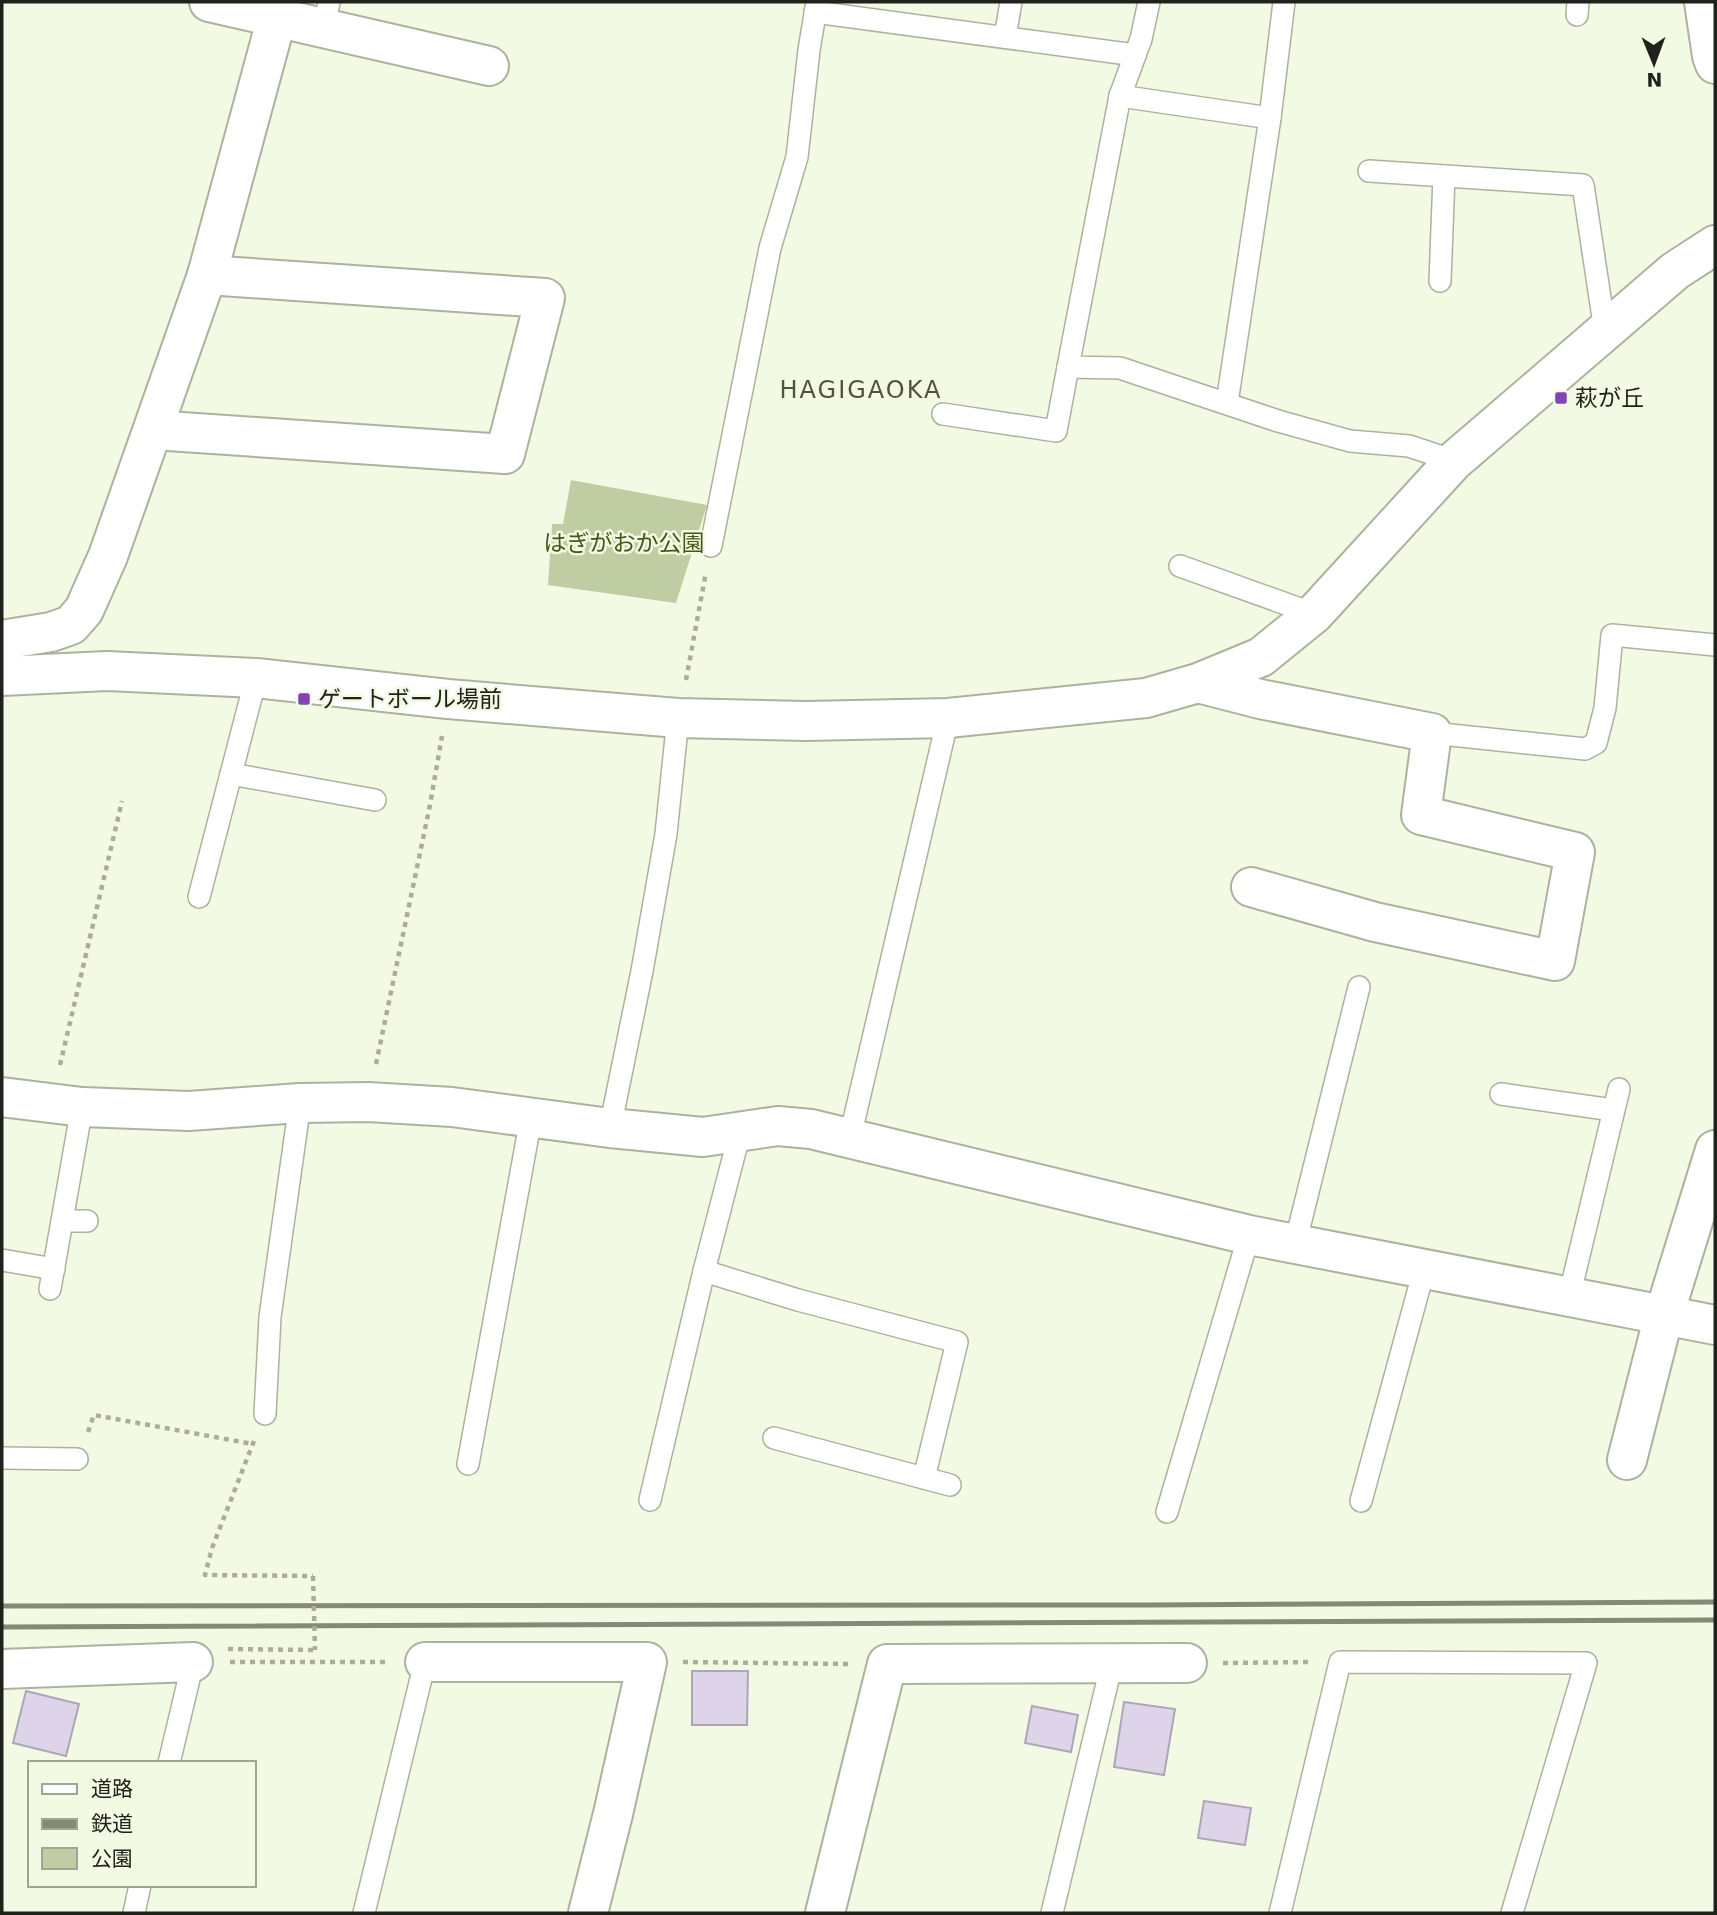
<svg xmlns="http://www.w3.org/2000/svg" width="1717" height="1915" viewBox="0 0 1717 1915" font-family="'DejaVu Sans','Noto Sans JP',sans-serif">
<rect width="100%" height="100%" fill="#f3fae3"/>
<!-- green -->
<path fill="#c0cca2" d="M571 480 707 505 676 603 548 585 552 524H563Z"/>
<!-- building -->
<g fill="#ded4e9" stroke="#aea5b9" stroke-width="2">
<path d="M692 1671H748L747 1725H692Z"/>
<path d="M26 1691 79 1704 66 1756 13 1743Z"/>
<path d="M1124 1702 1175 1709 1164 1775 1114 1767Z"/>
<path d="M1032 1706 1078 1715 1071 1752 1025 1743Z"/>
<path d="M1204 1801 1251 1808 1245 1845 1198 1838Z"/>
</g>
<g fill="none" stroke-linecap="round" stroke-linejoin="round">
<!-- service casing -->
<g stroke="#acb29d" stroke-width="24">
<g id="service">
<path d="M1149 2 1141 39 1120 96 1068 367 1120 368 1278 421 1350 441 1409 446 1454 461"/>
<path d="M815 12 1135 55"/>
<path d="M1577 15 1578 2"/>
<path d="M324 28 329 2"/>
<path d="M1005 37 1011 2"/>
<path d="M1120 96 1270 118"/>
<path d="M1369 171 1583 185 1605 331"/>
<path d="M1440 281 1444 176"/>
<path d="M1227 403 1270 118 1284 2"/>
<path d="M943 414 1056 431 1068 367"/>
<path d="M711 546 770 248 797 157 809 50 817 2"/>
<path d="M1180 566 1314 614"/>
<path d="M1432 733 1585 749 1596 743 1605 708 1612 635 1715 645"/>
<path d="M231 774 375 800"/>
<path d="M199 897 256 678"/>
<path d="M1501 1094 1613 1110"/>
<path d="M610 1128 642 971 666 834 678 718"/>
<path d="M850 1137 948 718"/>
<path d="M62 1221H87"/>
<path d="M1295 1244 1359 987"/>
<path d="M2 1260 54 1269"/>
<path d="M704 1271 798 1300 957 1342 924 1478"/>
<path d="M50 1289 82 1107"/>
<path d="M1569 1297 1619 1089"/>
<path d="M265 1414 270 1317 300 1103"/>
<path d="M774 1438 950 1485"/>
<path d="M2 1458 77 1459"/>
<path d="M468 1464 531 1118"/>
<path d="M650 1500 704 1271 740 1132"/>
<path d="M1361 1501 1424 1270"/>
<path d="M1167 1512 1249 1235"/>
<path d="M169 1763 193 1662"/>
<path d="M134 1913 140 1885"/>
<path d="M364 1913 425 1662"/>
<path d="M1052 1913 1112 1663"/>
<path d="M1280 1913 1340 1662 1586 1663 1512 1913"/>
</g>
</g>
<!-- minor casing -->
<g stroke="#acb29d" stroke-width="42">
<g id="minor">
<path d="M209 2 489 66"/>
<path d="M153 430 505 454 545 298 207 275"/>
<path d="M2 640 51 632 71 625 84 610 108 556 207 275 277 17"/>
<path d="M2 676 107 671 256 678 448 699 678 718 806 721 948 718 1146 698 1198 683 1261 657 1314 614 1454 461 1675 271 1715 245"/>
<path d="M1198 683 1260 699 1432 733 1421 815 1575 852 1555 961 1375 922 1251 887"/>
<path d="M2 1097 82 1107 189 1111 300 1103 368 1102 452 1107 610 1128 703 1137 778 1126 811 1129 1249 1235 1715 1325"/>
<path d="M1627 1460 1664 1315 1715 1150"/>
<path d="M425 1662H647L613 1814 588 1913"/>
<path d="M2 1669 193 1662"/>
<path d="M825 1913 887 1664 1187 1663"/>
</g>
</g>
<!-- tertiary casing -->
<g stroke="#acb29d" stroke-width="42">
<path id="tertiary" d="M1704 2 1712 56 1715 64"/>
</g>
<!-- path -->
<g stroke="#a9ae9c" stroke-width="4.5" stroke-dasharray="5 5" stroke-linecap="butt">
<path d="M686 680 706 572"/>
<path d="M376 1064 430 805 442 736"/>
<path d="M60 1065 122 801"/>
<path d="M88 1432 94 1415 253 1444"/>
<path d="M254 1441 212 1548 205 1575 313 1576"/>
<path d="M228 1649 315 1650"/>
<path d="M230 1662H389"/>
<path d="M683 1662 849 1664"/>
<path d="M1223 1663 1312 1662"/>
</g>
<!-- service -->
<use href="#service" stroke="#fff" stroke-width="21"/>
<!-- minor -->
<use href="#minor" stroke="#fff" stroke-width="38"/>
<!-- tertiary -->
<use href="#tertiary" stroke="#fff" stroke-width="38"/>
<!-- rail -->
<g stroke="#85897a" stroke-width="5">
<path d="M2 1606 1151 1605 1715 1602"/>
<path d="M2 1627 1715 1620"/>
</g>
<!-- path-bridge -->
<path stroke="#a9ae9c" stroke-width="4.5" stroke-dasharray="5 5" stroke-linecap="butt" d="M313 1576 315 1650"/>
</g>
<!-- markers -->
<g fill="#8342b6" stroke="#f3fae3" stroke-width="2.5">
<rect x="1554" y="391" width="14" height="14" rx="3.5"/>
<rect x="297" y="692" width="14" height="14" rx="3.5"/>
</g>
<g text-anchor="middle" dominant-baseline="central" stroke-width="5" stroke-linejoin="round" paint-order="stroke">
<!-- poi labels -->
<g font-size="23" fill="#20231b" stroke="#f3fae3" text-anchor="start">
<text x="1575" y="398">萩が丘</text>
<text x="318" y="699">ゲートボール場前</text>
</g>
<!-- park labels -->
<g font-size="23" fill="#495613" stroke="#f3fae3">
<text x="624" y="543">はぎがおか公園</text>
</g>
<!-- neighbourhood labels -->
<g font-size="24" letter-spacing="2" fill="#4f5442" stroke="#f3fae3">
<text x="861" y="390">HAGIGAOKA</text>
</g>
</g>
<!-- border -->
<rect width="1717" height="1915" fill="none" stroke="#20231b" stroke-width="7"/>
<!-- legend -->
<rect x="28" y="1761" width="228" height="126" fill="#f3fae3" stroke="#9fa493" stroke-width="2"/>
<rect x="42" y="1784" width="35" height="10" fill="#ffffff" stroke="#9fa493" stroke-width="2"/>
<text x="91" y="1796" font-size="21" fill="#20231b">道路</text>
<rect x="42" y="1819" width="35" height="10" fill="#85897a" stroke="#9fa493" stroke-width="2"/>
<text x="91" y="1831" font-size="21" fill="#20231b">鉄道</text>
<rect x="42" y="1848" width="35" height="21" fill="#c0cca2" stroke="#9fa493" stroke-width="2"/>
<text x="91" y="1866" font-size="21" fill="#20231b">公園</text>
<!-- north arrow -->
<g transform="translate(1654 63) rotate(179)" stroke="#f3fae3" stroke-width="5" paint-order="stroke">
<path d="M0-5L12 26L0 18L-12 26Z" fill="#20231b"/>
<text y="-10" font-size="19" font-weight="bold" text-anchor="middle" fill="#20231b">N</text>
</g>
</svg>
